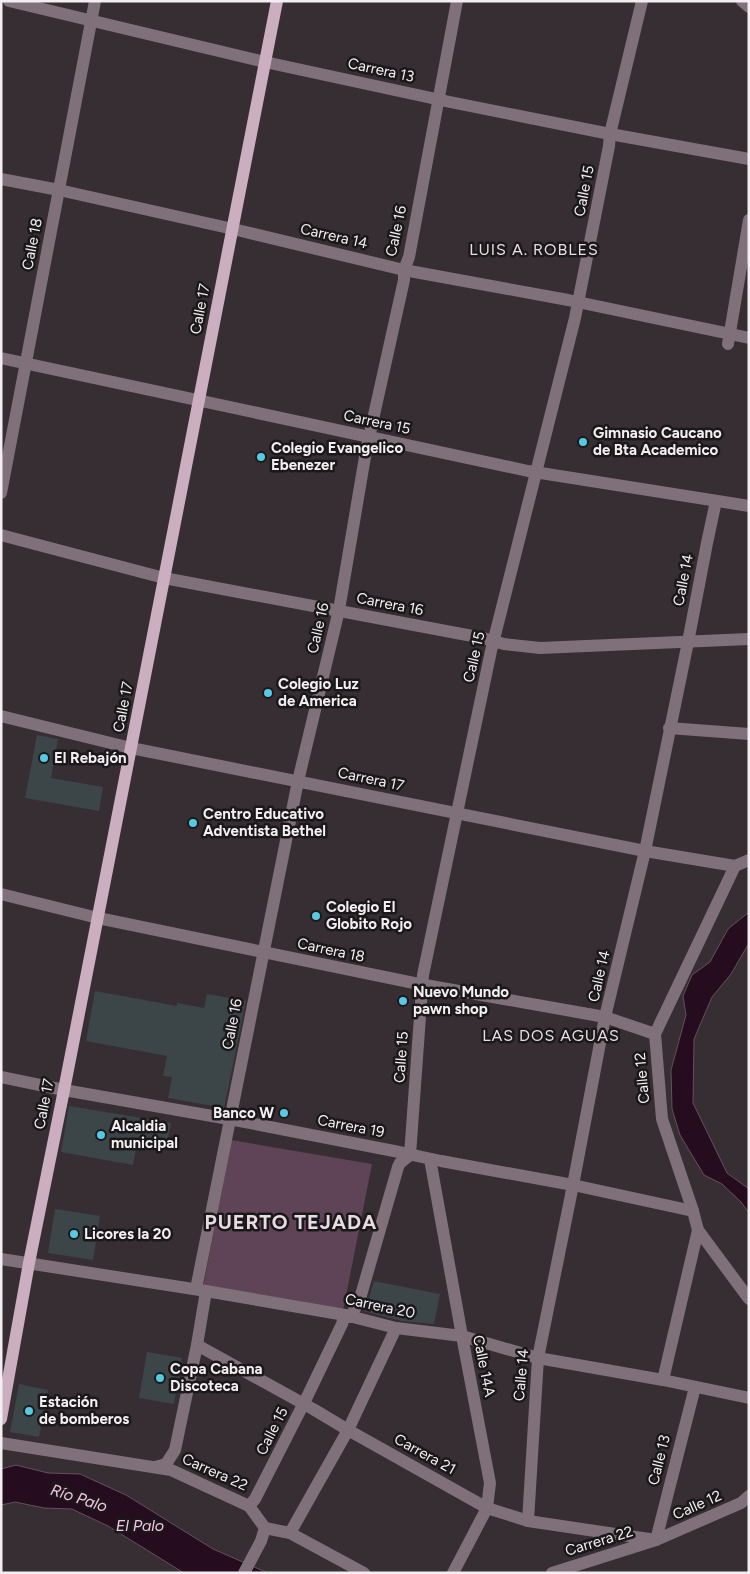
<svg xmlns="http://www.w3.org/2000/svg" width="750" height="1574" viewBox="0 0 750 1574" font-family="Figtree,sans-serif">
<rect width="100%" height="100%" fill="#362e33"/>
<!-- green -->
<path fill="#5f4356" d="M231 1140 372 1164 343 1311 203 1288Z"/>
<!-- water -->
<g fill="#250c1e" stroke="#63505d">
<path d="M749 912V943L731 974 712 997 694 1039 693 1103 727 1173 749 1189V1213L741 1202 722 1184 704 1175 680 1135 672 1109 671 1070 686 1015 683 996 692 975 710 962 728 929Z"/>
<path d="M16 1465 48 1473 80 1474 126 1495 213 1549 268 1573H184L108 1526 72 1509 44 1508 15 1502 1 1505V1469Z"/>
</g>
<!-- building -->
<g fill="#3c4648">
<path d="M37 735 58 739 51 778 103 787 99 811 25 798Z"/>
<path d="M95 991 177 1006V1003L204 1008 207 994 246 1001 224 1108 168 1098 172 1077 163 1076 167 1056 86 1041Z"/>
<path d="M69 1106 171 1123 167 1143 138 1138 133 1165 61 1152Z"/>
<path d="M55 1209 100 1216 93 1260 48 1253Z"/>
<path d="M374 1281 440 1294 434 1324 402 1321 363 1311 367 1304Z"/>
<path d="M147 1352 182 1358 174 1404 139 1398Z"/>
<path d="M19 1384 48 1390 39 1437 10 1432Z"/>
</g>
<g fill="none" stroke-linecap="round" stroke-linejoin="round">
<!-- minor -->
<g stroke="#7f7079" stroke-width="12">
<path d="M9 1 265 62 450 102 610 134 749 159"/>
<path d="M742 1 749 7"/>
<path d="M1 179 59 190 233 229 404 270 568 300 749 338"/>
<path d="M728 344 749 220"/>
<path d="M1 358 528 471 749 506"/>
<path d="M1 493 95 1"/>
<path d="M1 535 164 578 483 638 504 644 540 648 749 639"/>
<path d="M1 716 131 748 645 851 735 866"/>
<path d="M669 728 749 734"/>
<path d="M749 860 735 866 655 1034 662 1119 693 1211 698 1230 749 1299"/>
<path d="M1 894 98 918 414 983 605 1017 655 1034"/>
<path d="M1 1077 64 1090 229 1119 394 1151 441 1161 573 1185 693 1211"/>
<path d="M430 1159 462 1336 490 1483 487 1508 453 1573"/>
<path d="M1 1259 206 1291 345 1315 396 1328 462 1336 538 1358 663 1380 749 1398"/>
<path d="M196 1289 298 781 339 610 366 451 404 280V270L409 257 457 1"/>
<path d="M350 1317 359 1302 398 1167 400 1163 410 1155 423 975 491 651 575 318 609 146 610 134 642 1"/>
<path d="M197 1345 313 1409 348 1430 487 1508 528 1521 656 1540"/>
<path d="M663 1380 698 1230"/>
<path d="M1 1443 171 1470 249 1506 265 1528 290 1533 364 1573"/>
<path d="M155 1467 166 1464 175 1450 197 1345 206 1291"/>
<path d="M249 1506 255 1499 306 1399 342 1324 345 1315"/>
<path d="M528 1521 538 1358 573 1185 605 1017 645 851 688 642 707 543 716 501"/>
<path d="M290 1533 348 1430 396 1328"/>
<path d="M656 1540 695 1387"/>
<path d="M244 1573 261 1541 265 1528"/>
<path d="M552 1573 656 1540 741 1503 749 1496"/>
</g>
<!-- major -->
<path stroke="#ccaec1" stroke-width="12" d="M1 1419 29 1263 64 1090 277 1"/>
</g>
<!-- markers -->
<g fill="#57c9e2" stroke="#1b181a" stroke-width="2">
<circle cx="583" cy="442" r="5"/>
<circle cx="261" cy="457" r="5"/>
<circle cx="268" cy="693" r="5"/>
<circle cx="44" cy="758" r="5"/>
<circle cx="193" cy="823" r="5"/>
<circle cx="316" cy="916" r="5"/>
<circle cx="403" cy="1001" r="5"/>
<circle cx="284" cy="1113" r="5"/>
<circle cx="101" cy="1135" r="5"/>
<circle cx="74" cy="1234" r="5"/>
<circle cx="160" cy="1378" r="5"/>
<circle cx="29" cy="1411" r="5"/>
</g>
<g text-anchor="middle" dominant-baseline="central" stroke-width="5" stroke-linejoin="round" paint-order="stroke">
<!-- street labels -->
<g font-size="15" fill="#f3eef1" stroke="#1b181a">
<text transform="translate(381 70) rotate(12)">Carrera 13</text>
<text transform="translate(584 191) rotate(-79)">Calle 15</text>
<text transform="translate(396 231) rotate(-78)">Calle 16</text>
<text transform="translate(334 236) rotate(13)">Carrera 14</text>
<text transform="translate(32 244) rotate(-79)">Calle 18</text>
<text transform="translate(200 309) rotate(-79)">Calle 17</text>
<text transform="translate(377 422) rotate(12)">Carrera 15</text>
<text transform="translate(683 580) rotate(-79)">Calle 14</text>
<text transform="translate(390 604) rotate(11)">Carrera 16</text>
<text transform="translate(318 628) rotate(-77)">Calle 16</text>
<text transform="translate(474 657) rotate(-77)">Calle 15</text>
<text transform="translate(123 707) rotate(-79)">Calle 17</text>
<text transform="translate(371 779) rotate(12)">Carrera 17</text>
<text transform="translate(331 950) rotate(12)">Carrera 18</text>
<text transform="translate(599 976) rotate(-77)">Calle 14</text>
<text transform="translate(232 1024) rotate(-79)">Calle 16</text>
<text transform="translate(401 1057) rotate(-86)">Calle 15</text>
<text transform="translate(642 1078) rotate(-95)">Calle 12</text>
<text transform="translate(44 1104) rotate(-79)">Calle 17</text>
<text transform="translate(351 1126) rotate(11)">Carrera 19</text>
<text transform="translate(380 1306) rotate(12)">Carrera 20</text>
<text transform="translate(484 1366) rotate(79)">Calle 14A</text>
<text transform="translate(521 1375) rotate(-85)">Calle 14</text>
<text transform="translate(272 1431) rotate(-63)">Calle 15</text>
<text transform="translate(425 1454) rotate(29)">Carrera 21</text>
<text transform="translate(659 1460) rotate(-76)">Calle 13</text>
<text transform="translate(215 1472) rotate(24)">Carrera 22</text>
<text transform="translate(697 1505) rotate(-24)">Calle 12</text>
<text transform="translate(599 1541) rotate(-17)">Carrera 22</text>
</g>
<!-- poi labels -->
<g font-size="15" font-weight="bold" fill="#f3eef1" stroke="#1b181a" text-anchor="start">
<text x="593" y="433">Gimnasio Caucano<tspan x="593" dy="17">de Bta Academico</tspan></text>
<text x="271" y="448">Colegio Evangelico<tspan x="271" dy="17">Ebenezer</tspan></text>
<text x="278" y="684">Colegio Luz<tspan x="278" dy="17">de America</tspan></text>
<text x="54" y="758">El Rebajón</text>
<text x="203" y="814">Centro Educativo<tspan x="203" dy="17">Adventista Bethel</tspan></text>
<text x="326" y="907">Colegio El<tspan x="326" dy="17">Globito Rojo</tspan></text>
<text x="413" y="992">Nuevo Mundo<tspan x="413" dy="17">pawn shop</tspan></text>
<text x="274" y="1113" text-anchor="end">Banco W</text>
<text x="111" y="1126">Alcaldia<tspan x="111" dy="17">municipal</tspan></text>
<text x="84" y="1234">Licores la 20</text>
<text x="170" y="1369">Copa Cabana<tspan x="170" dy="17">Discoteca</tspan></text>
<text x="39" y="1402">Estación<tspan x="39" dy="17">de bomberos</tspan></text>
</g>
<!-- neighbourhood labels -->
<g font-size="16" letter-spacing="1" fill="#e6dce2" stroke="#1b181a">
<text x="534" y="249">LUIS A. ROBLES</text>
<text x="551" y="1035">LAS DOS AGUAS</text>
</g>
<!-- water labels -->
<g font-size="16" font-style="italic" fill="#fbc2e8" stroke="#1b181a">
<text transform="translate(79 1498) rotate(18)">Río Palo</text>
<text x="140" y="1525">El Palo</text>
</g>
<!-- district labels -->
<g font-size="20" font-weight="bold" letter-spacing="1" fill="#e6dce2" stroke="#1b181a">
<text x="291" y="1222">PUERTO TEJADA</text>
</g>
</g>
<!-- border -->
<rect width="750" height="1574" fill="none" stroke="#f3eef1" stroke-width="5"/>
</svg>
